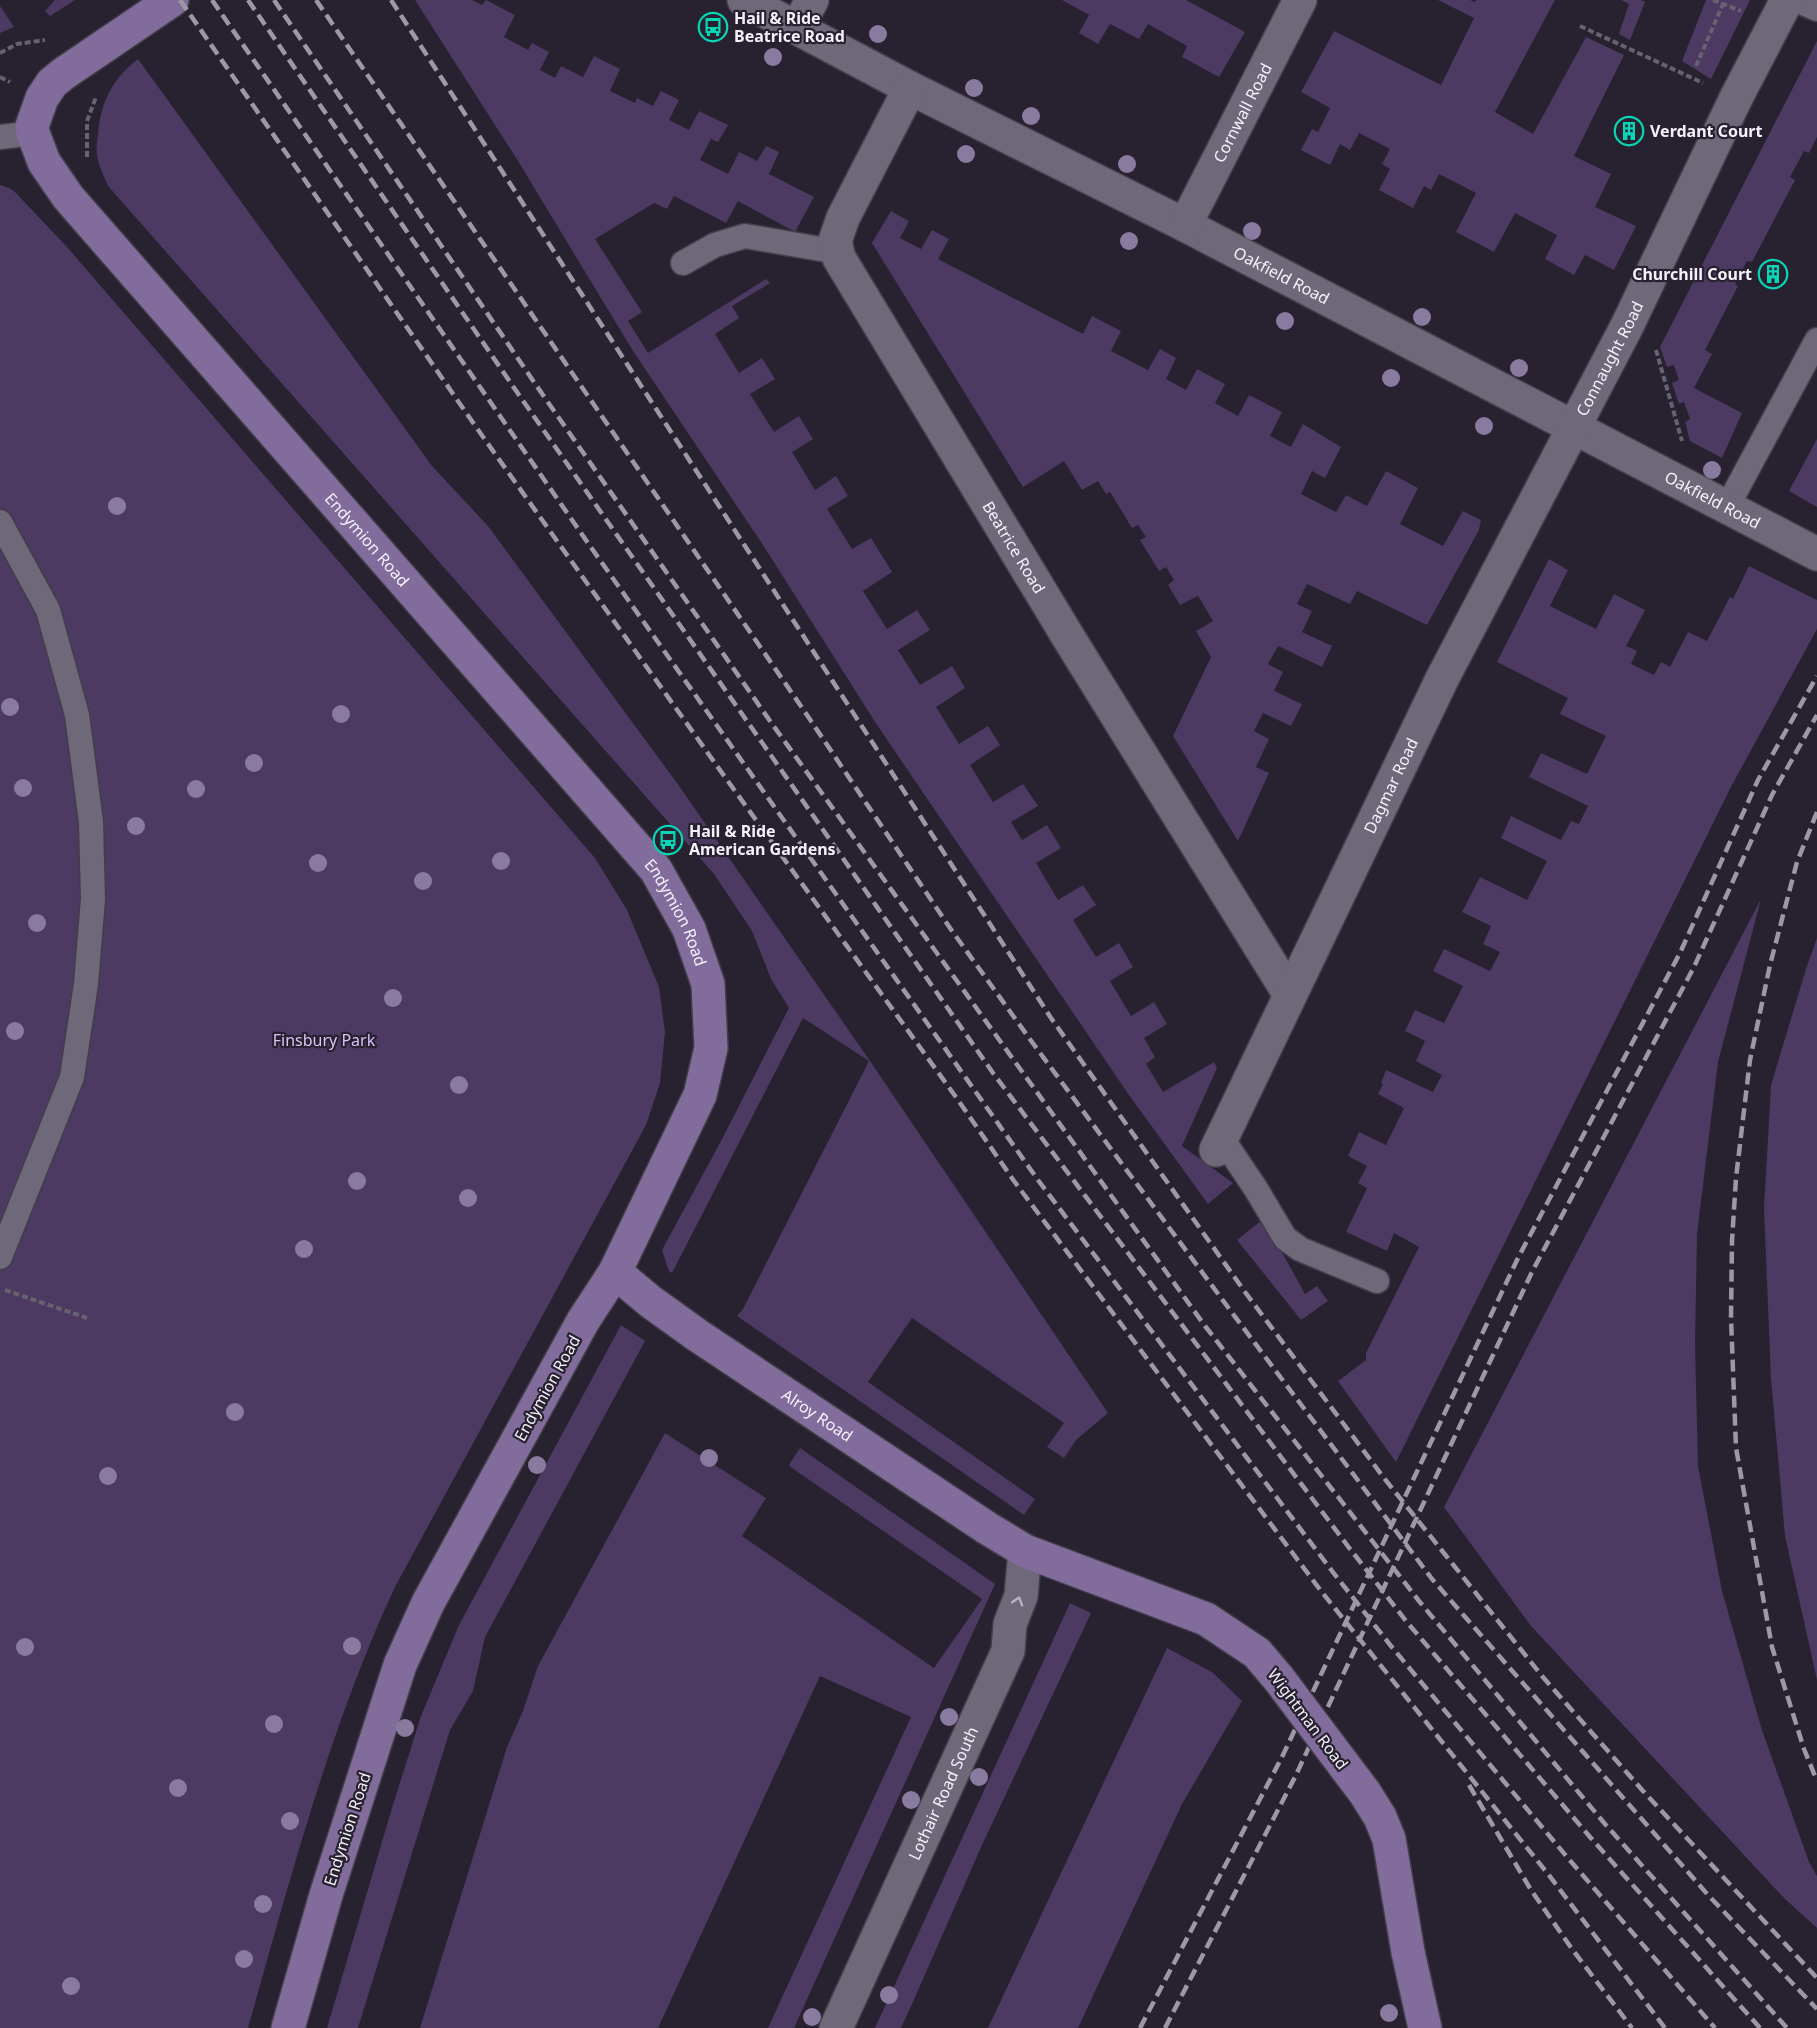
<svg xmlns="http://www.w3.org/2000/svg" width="1817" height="2028" viewBox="0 0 1817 2028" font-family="'Noto Sans',sans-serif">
<rect width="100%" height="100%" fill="#272130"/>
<!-- green -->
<g fill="#4c3a62">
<path d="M55 0H75L50 16 45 11Z"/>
<path d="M415 0H472L482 5 486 0 515 15 504 37 528 50 532 43 549 52 540 70 555 78 561 66 583 77 594 56 620 69 610 91 635 103 637 98 653 106 661 91 679 100 669 120 689 130 699 111 728 125 718 142 711 139 700 160 728 174 739 152 757 161 766 146 779 152 769 174 814 197 795 232 738 201 726 223 674 196 667 209 654 203 595 239 642 312 628 321 648 353 766 279 770 283 732 306 739 318 715 334 739 373 762 358 775 379 750 394 774 432 799 416 813 439 792 452 815 490 836 476 848 496 827 509 852 549 871 538 892 572 863 591 887 629 917 610 930 630 898 650 920 685 952 666 965 688 936 707 959 744 988 726 1000 745 970 765 993 802 1023 784 1038 806 1011 822 1022 840 1047 825 1061 848 1036 863 1058 900 1083 885 1096 905 1073 920 1096 957 1119 943 1133 967 1110 981 1131 1016 1154 1002 1167 1024 1144 1038 1155 1057 1146 1064 1163 1092 1214 1062 1217 1068 1182 1146 1233 1183 1208 1204 1129 1095 877 725 763 545 633 351 518 161Z"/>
<path d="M1062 0H1186L1245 32 1219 77 1182 57 1187 46 1148 24 1139 39 1110 24 1098 44 1079 33 1089 15Z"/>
<path d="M1438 0H1470L1475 2 1476 0H1555L1495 112 1533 134 1586 37 1624 55 1574 156 1611 174 1595 207 1636 226 1614 270 1585 255 1574 275 1545 259 1557 235 1515 213 1494 252 1456 232 1476 193 1439 174 1431 190 1424 186 1413 208 1379 190 1390 169 1382 164 1390 149 1359 133 1350 150 1340 144 1330 165 1301 150 1312 129 1318 132 1330 108 1301 92 1334 31 1441 85 1474 18Z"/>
<path d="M1621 0H1641L1645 2 1630 40 1619 34 1629 4Z"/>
<path d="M1706 0H1750L1711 79 1682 61Z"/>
<path d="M0 6 14 27 0 33Z"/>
<path d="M1817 41V137L1809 153 1804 151 1790 177 1795 180 1752 262 1747 261 1735 284 1738 286 1705 350 1712 354 1694 388 1742 413 1722 458 1690 441 1685 422 1690 419 1684 402 1679 404 1672 383 1679 380 1674 365 1667 367 1660 347Z"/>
<path d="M138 59 432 466 488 526 677 783 870 1061 1108 1413 1076 1440 1064 1458 1047 1447 1064 1423 912 1318 868 1382 1035 1499 1024 1515 737 1316 743 1309 869 1061 803 1018 672 1273 669 1271 662 1250 721 1141 789 1008 771 979 752 931 714 874 108 186C104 176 98 165 97 155 96 149 97 142 98 136 100 103 112 79 138 59Z"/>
<path d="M0 185 9 188 14 191 67 247 595 858 627 910 659 987 665 1032 660 1083 646 1125 395 1587C330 1726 290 1880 248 2028H0Z"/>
<path d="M891 211 909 221 900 238 921 249 932 230 949 239 938 259 1083 334 1092 316 1121 331 1111 351 1148 370 1160 349 1176 358 1166 379 1186 390 1197 369 1225 384 1215 403 1238 416 1249 395 1282 412 1270 436 1291 447 1303 424 1341 447 1325 478 1312 471 1301 494 1336 512 1346 495 1367 506 1386 471 1418 488 1400 524 1443 546 1463 511 1481 520 1479 530 1427 625 1357 591 1350 604 1307 584 1297 604 1312 611 1302 632 1332 646 1322 667 1278 646 1268 664 1283 672 1274 691 1302 704 1291 726 1263 713 1254 731 1269 739 1256 767 1269 773 1238 841 1173 736 1211 657 1196 631 1213 621 1198 596 1180 605 1168 585 1174 580 1166 567 1159 571 1140 540 1146 537 1138 525 1132 528 1110 492 1106 494 1098 481 1082 490 1064 461 1023 487 872 243Z"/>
<path d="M1817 439V507L1789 491Z"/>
<path d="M1549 559 1568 570 1550 606 1596 629 1614 594 1645 610 1626 646 1637 651 1631 664 1654 675 1661 662 1670 667 1688 632 1707 641 1730 597 1733 599 1749 566 1817 600V629L1732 785 1396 1462 1338 1381 1366 1360V1353L1419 1247 1394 1233 1387 1251 1346 1232 1367 1188 1358 1183 1367 1166 1348 1156 1359 1132 1386 1145 1404 1108 1378 1094 1383 1084 1381 1083 1386 1070 1433 1092 1442 1075 1416 1061 1425 1041 1405 1031 1415 1010 1444 1023 1463 986 1433 971 1444 949 1490 971 1500 952 1483 944 1491 926 1462 912 1480 877 1527 900 1547 861 1501 838 1511 816 1561 840 1571 821 1579 824 1588 806 1529 777 1541 753 1587 774 1606 736 1560 714 1568 698 1497 662Z"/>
<path d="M1761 899 1718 1062 1697 1234 1695 1344 1698 1466 1722 1591 1761 1727 1809 1862 1817 1876V1928L1785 1899 1531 1626 1444 1507Z"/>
<path d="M1817 938V1680L1785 1536 1771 1379 1764 1208 1771 1085 1806 969Z"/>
<path d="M1262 1220 1272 1234 1305 1294 1317 1286 1328 1301 1301 1320 1237 1240Z"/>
<path d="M621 1325 645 1341 485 1637 473 1691 450 1730 358 2028H327L392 1808 421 1716 459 1625Z"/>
<path d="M665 1433 766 1498 742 1536 934 1668 982 1599 792 1468 789 1465 800 1448 995 1584 794 2028H768L911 1717 820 1676 658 2028H420L507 1747 523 1711 538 1666Z"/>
<path d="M1070 1603 1091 1613 982 1845 912 2004 901 2028H875Z"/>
<path d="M1167 1648 1212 1672 1242 1701 1182 1804 1078 2028H988Z"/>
</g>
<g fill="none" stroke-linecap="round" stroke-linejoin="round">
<!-- lane casing -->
<g stroke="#423e49" stroke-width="27">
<g id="lane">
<path d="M1796 0 1817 9"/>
<path d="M0 137 33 133"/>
<path d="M683 263 715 245 745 236 838 252"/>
<path d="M1727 507 1817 340"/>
<path d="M0 522 48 610 77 715 91 822 93 899 86 984 72 1077 0 1257"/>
<path d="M1221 1137 1256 1189 1285 1238 1300 1249 1377 1281"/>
</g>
</g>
<!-- street casing -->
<g stroke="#423e49" stroke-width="36">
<g id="street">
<path id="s1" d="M744 0 910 88 1185 225 1817 554"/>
<path d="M797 28 812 0"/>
<path id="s2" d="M910 88 843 218 835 241 839 258 1070 640 1290 995"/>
<path id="s3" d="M1185 225 1300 0"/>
<path id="s4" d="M1216 1150 1442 679 1627 326 1736 98 1787 0"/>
<path id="s5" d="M836 2028 1008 1651 1010 1624 1021 1596 1025 1551"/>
</g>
</g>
<!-- secondary casing -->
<g stroke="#423e49" stroke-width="36">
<g id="secondary">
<path id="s6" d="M172 0 63 74 52 83 42 98 32 126 33 133 44 162 68 197 656 870 689 929 708 984 711 1048 700 1095 615 1272 583 1321 428 1603 400 1665 326 1895 288 2028"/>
<path id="s7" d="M615 1272 651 1302 697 1335 987 1528 1025 1551 1206 1619 1257 1653 1279 1679"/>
<path d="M1408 1952 1425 2028"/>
</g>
</g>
<!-- path -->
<g stroke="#67626f" stroke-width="4" stroke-dasharray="6 3" stroke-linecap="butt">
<path d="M1713 0 1741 11"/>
<path d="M1580 26 1703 83"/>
<path d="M0 53 17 44 45 40"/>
<path d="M1696 66 1723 4"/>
<path d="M0 77 10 82"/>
<path d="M87 157V121L96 97"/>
<path d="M1656 350 1682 441"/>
<path d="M5 1290 87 1318"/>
</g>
<!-- lane -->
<use href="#lane" stroke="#6e6879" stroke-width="24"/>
<!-- street -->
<use href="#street" stroke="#6e6879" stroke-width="33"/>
<!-- secondary -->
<use href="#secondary" stroke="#816c9c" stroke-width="33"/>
<!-- rail -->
<g stroke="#9d98a4" stroke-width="4.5" stroke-dasharray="12 6" stroke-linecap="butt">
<path d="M180 0 476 427 717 766 958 1100 1014 1181 1321 1591 1548 1874 1665 2028"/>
<path d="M212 0 590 546 1038 1180 1332 1571 1391 1646 1567 1857 1715 2028"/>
<path d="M248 0 519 395 993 1073 1347 1545 1406 1621 1590 1837 1760 2028"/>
<path d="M274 0 536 385 770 721 1205 1326 1419 1601 1605 1824 1787 2028"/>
<path d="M316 0 807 715 950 928 1029 1038 1230 1310 1432 1579 1708 1895 1817 2009"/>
<path d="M391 0 1051 1018 1245 1292 1384 1478 1542 1676 1643 1791 1817 1978"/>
<path d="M1817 812 1797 862 1770 965 1750 1060 1736 1178 1732 1241 1731 1318 1736 1448 1772 1647 1804 1749 1817 1781"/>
<path d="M1469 1785 1531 1890 1572 1949 1632 2028"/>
<path d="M1140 2028 1282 1757 1518 1258 1680 953 1758 780 1817 676"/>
<path d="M1165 2028 1295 1777 1532 1272 1694 967 1772 795 1817 715"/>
</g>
<!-- secondary-bridge casing -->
<g stroke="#423e49" stroke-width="36" stroke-linecap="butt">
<path id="secondary-bridge" d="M1279 1679 1365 1793 1380 1817 1389 1839 1408 1952"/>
</g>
<!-- secondary-bridge -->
<use href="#secondary-bridge" stroke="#816c9c" stroke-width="33"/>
</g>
<!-- trees -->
<g fill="#897a9f">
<circle cx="878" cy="34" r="9"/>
<circle cx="773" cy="57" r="9"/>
<circle cx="974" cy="88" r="9"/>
<circle cx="1031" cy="116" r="9"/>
<circle cx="966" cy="154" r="9"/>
<circle cx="1127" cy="164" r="9"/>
<circle cx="1252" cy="231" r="9"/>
<circle cx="1129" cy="241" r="9"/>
<circle cx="1422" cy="317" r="9"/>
<circle cx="1285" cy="321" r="9"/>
<circle cx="1519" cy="368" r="9"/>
<circle cx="1391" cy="378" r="9"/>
<circle cx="1484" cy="426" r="9"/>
<circle cx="1712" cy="470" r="9"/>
<circle cx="117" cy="506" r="9"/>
<circle cx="10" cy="707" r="9"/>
<circle cx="341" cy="714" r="9"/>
<circle cx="254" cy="763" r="9"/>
<circle cx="23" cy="788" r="9"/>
<circle cx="196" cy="789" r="9"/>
<circle cx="136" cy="826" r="9"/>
<circle cx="501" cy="861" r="9"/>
<circle cx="318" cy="863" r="9"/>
<circle cx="423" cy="881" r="9"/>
<circle cx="37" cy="923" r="9"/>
<circle cx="393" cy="998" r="9"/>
<circle cx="15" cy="1031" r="9"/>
<circle cx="459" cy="1085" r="9"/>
<circle cx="357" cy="1181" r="9"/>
<circle cx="468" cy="1198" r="9"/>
<circle cx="304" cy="1249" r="9"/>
<circle cx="235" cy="1412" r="9"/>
<circle cx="709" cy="1458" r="9"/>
<circle cx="537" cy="1465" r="9"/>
<circle cx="108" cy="1476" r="9"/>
<circle cx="352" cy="1646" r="9"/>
<circle cx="25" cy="1647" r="9"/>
<circle cx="949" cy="1717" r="9"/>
<circle cx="274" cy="1724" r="9"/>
<circle cx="405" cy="1728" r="9"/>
<circle cx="979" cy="1777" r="9"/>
<circle cx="178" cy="1788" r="9"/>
<circle cx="911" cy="1800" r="9"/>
<circle cx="290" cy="1821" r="9"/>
<circle cx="263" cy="1904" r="9"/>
<circle cx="244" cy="1959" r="9"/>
<circle cx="71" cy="1986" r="9"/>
<circle cx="889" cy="1995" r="9"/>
<circle cx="1389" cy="2013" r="9"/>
<circle cx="812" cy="2017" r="9"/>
</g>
<!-- one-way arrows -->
<defs><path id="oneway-chevron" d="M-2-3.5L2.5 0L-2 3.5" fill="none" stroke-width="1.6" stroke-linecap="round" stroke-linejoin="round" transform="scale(1.5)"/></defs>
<use stroke="#b8b3c0" href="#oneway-chevron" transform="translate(1018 1601) rotate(-73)"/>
<!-- icons -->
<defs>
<g id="bus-ring" transform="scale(1.5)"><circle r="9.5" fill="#272130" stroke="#08d5b5" stroke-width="1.5"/><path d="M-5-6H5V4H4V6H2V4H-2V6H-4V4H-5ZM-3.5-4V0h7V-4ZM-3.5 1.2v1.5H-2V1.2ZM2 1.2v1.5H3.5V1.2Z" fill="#08d5b5"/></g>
<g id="building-ring" transform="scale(1.5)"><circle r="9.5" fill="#272130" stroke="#08d5b5" stroke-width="1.5"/><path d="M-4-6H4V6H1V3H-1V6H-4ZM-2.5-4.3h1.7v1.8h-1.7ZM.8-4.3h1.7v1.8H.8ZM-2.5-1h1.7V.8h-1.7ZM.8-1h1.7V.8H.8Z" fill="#08d5b5"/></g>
</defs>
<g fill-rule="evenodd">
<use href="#bus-ring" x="713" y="27"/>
<use href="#building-ring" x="1629" y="131"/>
<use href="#building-ring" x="1773" y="274"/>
<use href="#bus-ring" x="668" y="840"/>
</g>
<g text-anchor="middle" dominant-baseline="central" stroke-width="4.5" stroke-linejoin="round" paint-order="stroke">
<!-- poi labels -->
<g font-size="16" font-weight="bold" fill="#f5f1fb" stroke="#272130" text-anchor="start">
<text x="734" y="18">Hail &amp; Ride<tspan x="734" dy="18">Beatrice Road</tspan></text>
<text x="1650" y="131">Verdant Court</text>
<text x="1752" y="274" text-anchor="end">Churchill Court</text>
<text x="689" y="831">Hail &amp; Ride<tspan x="689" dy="18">American Gardens</tspan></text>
</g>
<!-- street labels -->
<g font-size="16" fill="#f5f1fb" stroke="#272130">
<text stroke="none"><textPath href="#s3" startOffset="126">Cornwall Road</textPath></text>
<text stroke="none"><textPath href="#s1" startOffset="604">Oakfield Road</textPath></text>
<text stroke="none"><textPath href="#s4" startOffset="884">Connaught Road</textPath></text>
<text stroke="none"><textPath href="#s1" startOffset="1090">Oakfield Road</textPath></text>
<text stroke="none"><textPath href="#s6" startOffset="729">Endymion Road</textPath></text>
<text stroke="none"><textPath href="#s2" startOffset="526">Beatrice Road</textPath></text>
<text stroke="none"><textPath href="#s4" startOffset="404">Dagmar Road</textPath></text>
<text stroke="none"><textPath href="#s6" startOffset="1215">Endymion Road</textPath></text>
<text transform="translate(547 1388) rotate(-61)">Endymion Road</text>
<text stroke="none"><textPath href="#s7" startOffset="248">Alroy Road</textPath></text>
<text transform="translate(1308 1719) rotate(53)">Wightman Road</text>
<text stroke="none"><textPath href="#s5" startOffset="258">Lothair Road South</textPath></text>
<text transform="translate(347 1829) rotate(-72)">Endymion Road</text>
</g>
<!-- park labels -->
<g font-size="16" fill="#d9c2f9" stroke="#272130">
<text x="324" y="1040">Finsbury Park</text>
</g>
</g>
</svg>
